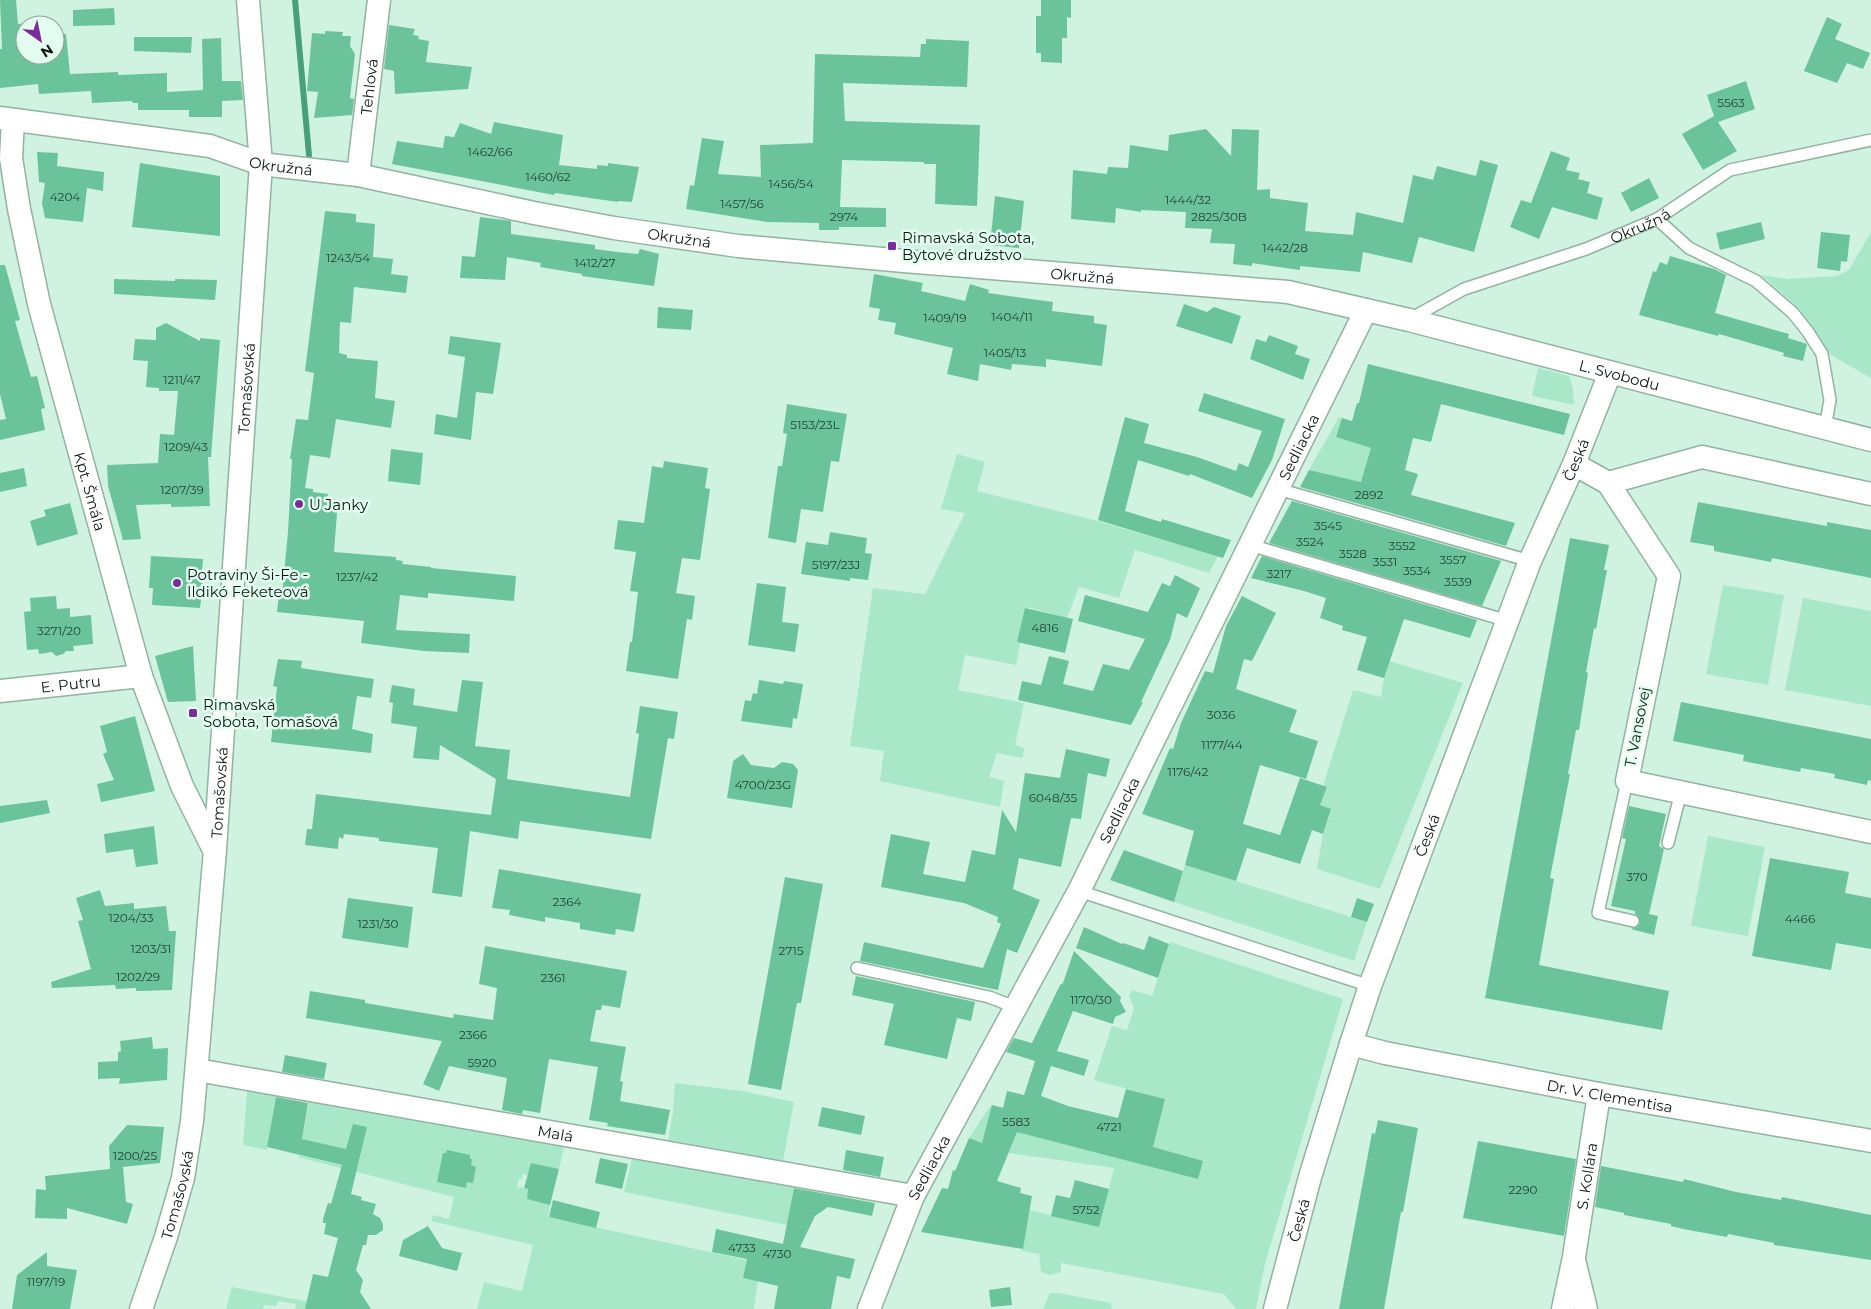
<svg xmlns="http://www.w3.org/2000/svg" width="1871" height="1309" viewBox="0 0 1871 1309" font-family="Montserrat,sans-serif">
<rect width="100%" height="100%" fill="#d0f3e1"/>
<!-- green -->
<g fill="#a8e8c8">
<path d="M1871 232V378L1831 355 1792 302 1761 275 1787 279 1837 276 1849 270Z"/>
<path d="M1538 368 1569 376 1573 389 1574 405 1532 396Z"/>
<path d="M1339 417 1342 418 1337 437 1375 449 1364 483 1309 470Z"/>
<path d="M957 454 985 462 977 491 1098 521 1218 556 1209 573 1135 550 1119 598 1079 587 1067 618 1027 607 1016 665 965 655 958 690 1024 703 1015 745 1024 748 1023 758 997 753 989 777 1004 781 1000 807 880 781 884 751 850 746 873 588 925 594 965 513 941 509Z"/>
<path d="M1723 585 1784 595 1768 685 1706 674Z"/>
<path d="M1803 598 1871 611V706L1785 690Z"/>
<path d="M1389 661 1463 683 1380 889 1317 869 1323 834 1331 810 1320 805 1327 787 1323 786 1353 690 1381 697 1384 678Z"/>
<path d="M1708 836 1765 847 1748 936 1691 926Z"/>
<path d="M1185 865 1367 922 1354 961 1174 902Z"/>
<path d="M1170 942 1343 999 1265 1264 1256 1309H1236L1224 1294 1061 1263V1272L1050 1275 1041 1272 1039 1254 1022 1251 1030 1210 1099 1227 1114 1168 1009 1153 969 1138 991 1105 1092 1130 1165 1099 1094 1080 1112 1026 1127 1030 1134 1008 1129 996 1132 990 1152 996Z"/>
<path d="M675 1083 742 1091 794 1102 783 1161 668 1140 673 1112Z"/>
<path d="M247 1091 276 1096 267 1150 243 1145Z"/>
<path d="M309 1102 565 1143 559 1169 531 1163 528 1175 523 1174 522 1179H519L517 1187 528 1189 527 1199 532 1200 533 1197 551 1201 548 1217 747 1260 743 1278 758 1281 754 1309H477L484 1282 522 1291 533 1245 431 1221 433 1215 449 1219 454 1197 298 1157V1155L357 1169 361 1153 302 1139Z"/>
<path d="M633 1155 795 1182 787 1225 624 1192Z"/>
<path d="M232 1287 325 1305 309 1309H295L296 1304 278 1301 276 1306 264 1305 263 1309H226Z"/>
<path d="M1050 1293H1059L1111 1303 1112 1309H1043Z"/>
</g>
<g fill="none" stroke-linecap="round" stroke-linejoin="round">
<!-- stream -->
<path stroke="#48a07a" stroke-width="6" d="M295 0 309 155"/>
</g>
<!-- building -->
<g fill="#6bc39b">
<path d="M0 0H16L18 24 32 23V25H25V55H55V34H66L70 74 118 72V75L167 73V92L203 90 202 39 221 38 222 81H241L243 100 222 101V117H189V110H138V103H133L132 101 92 103 91 91 39 94 38 84 0 88V49H2Z"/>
<path d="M1041 0H1071V18L1067 17V38H1062V63L1041 62V53H1036V16H1041Z"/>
<path d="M114 8 115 25 73 26V10Z"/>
<path d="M1827 17 1842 24 1835 39 1870 53 1863 69 1847 63 1837 83 1804 71Z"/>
<path d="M389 25 415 29 413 35 419 36 418 39 429 41 426 62 472 67 468 89 395 94 394 71 384 69Z"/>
<path d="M325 31 343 32 342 36H351L350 46 355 54 350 98 354 99 352 115 314 118 318 92 307 91 312 33 325 34Z"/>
<path d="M134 37H192L191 53 134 51Z"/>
<path d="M926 39 969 41 967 87 843 83 845 121 980 125 977 206 935 204 936 164H924V162L842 160 840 207 886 208V227H839V230H819V223L767 222 686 209 690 185 694 186 702 138 724 141 718 174 761 177 760 145 813 143 815 54 920 57 921 44H926Z"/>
<path d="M1746 81 1755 109 1718 122 1737 151 1703 170 1682 134 1714 116 1707 95Z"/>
<path d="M494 122 563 135 559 165 597 169V165L608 166V163L639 167 632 202 618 201V202L555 193 554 195 392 164 397 141 443 148 445 136 454 137 460 123 491 134Z"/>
<path d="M1206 129 1231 156 1232 129 1259 130 1257 190 1270 189V198L1308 203 1305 231 1353 235 1356 212 1403 223 1413 175 1433 180 1437 166 1476 176 1480 160 1498 165 1474 252 1419 237 1412 263 1363 252 1360 272 1300 266V270L1252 263V266L1233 264 1235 244 1210 243 1212 229 1185 228 1186 212 1141 210V212L1116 208 1115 223 1071 219 1073 170 1107 174 1108 167 1128 168 1130 145 1168 151 1169 135Z"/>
<path d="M1551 151 1570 158 1566 170 1580 173 1578 179 1590 182 1587 193 1603 198 1597 220 1552 207 1539 239 1510 227 1521 200 1531 203Z"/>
<path d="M37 152 58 153 57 166 104 172 103 191 87 188 83 222 45 218 42 203 45 183 39 182Z"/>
<path d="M140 163 220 176V236L132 227Z"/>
<path d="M1649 178 1659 198 1631 212 1621 193Z"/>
<path d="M995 196 1024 201 1019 248 990 245Z"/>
<path d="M325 211 356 214V222L375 224 373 257 393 259 391 274 408 276 406 293 354 287 351 323 340 322 339 353 347 355V358L378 361 375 398 395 401 391 428 336 419 330 458 310 455 305 488 313 489V492L328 494 327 499 338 500 334 552 396 557V560L403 561 402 564 431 567V568L516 576 514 601 428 593V598L400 595 396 630 470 634 469 653 424 651 361 643 364 621 277 612 279 595H282L288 532 292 459H290L296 419 308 420 314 373 305 371Z"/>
<path d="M480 217 511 221V234L595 245V249L617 252 638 254 640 249 659 254 654 286 582 276V274L540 267 541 263 507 257 505 280 460 278 462 256 475 257Z"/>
<path d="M1761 222 1765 239 1720 250 1716 233Z"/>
<path d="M1821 232 1850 235 1847 262 1841 261 1840 271 1817 268Z"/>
<path d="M1670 256 1714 269 1726 275 1715 313 1789 334 1788 338 1807 344 1803 361 1783 356 1784 353 1719 334 1718 336 1639 315 1653 271 1656 272 1660 262 1667 265Z"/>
<path d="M0 265H5L20 320 15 321 31 377 37 376 45 408 41 409 45 430 0 440V420L6 419 0 394Z"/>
<path d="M874 274 923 283 921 291 965 301 970 284 989 290 988 293 1053 302 1052 311 1094 316V323L1107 325 1102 366 1046 359V367L1012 364 1011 370 980 364 978 381 947 374 953 348 894 334 896 323 878 320 880 309 869 307Z"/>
<path d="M114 279 175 281V279L217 280 215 300 114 294Z"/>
<path d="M1184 304 1207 312 1214 307 1241 316 1232 344 1176 326Z"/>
<path d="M658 307 693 310 691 330 657 328Z"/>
<path d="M166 323 200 341V338L220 340 211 457H208L210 506 171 507V504L136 505 141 539 123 540 108 486 107 465 158 463 160 434 174 435 178 391H159V388L146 387 148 361 133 360 135 339 156 340V328Z"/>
<path d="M1269 335 1298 346 1295 354 1310 359 1303 380 1250 359 1256 339 1266 342Z"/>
<path d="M450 336 501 343 493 394 476 392 471 440 434 434 436 414 457 418 465 357 448 354Z"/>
<path d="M1368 364 1570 414 1564 435 1441 404 1431 442 1413 438 1405 470 1418 474 1411 495 1515 523 1506 546 1300 487 1309 470 1361 482 1371 448 1336 437 1342 418 1352 421 1357 403H1359Z"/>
<path d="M1204 393 1285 419 1272 460 1252 498 1190 474 1189 476 1138 460 1125 511 1161 522 1162 519 1231 540 1223 558 1098 520 1125 417 1149 424 1144 443 1197 457 1236 471 1239 463 1248 467 1262 431 1198 411Z"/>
<path d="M787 404 847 414 839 462 831 461 823 512 801 509 796 543 768 538 778 466H782L787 434 783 433Z"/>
<path d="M391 449 423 453 420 485 388 481Z"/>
<path d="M664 461 708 468 705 488 710 489 700 560 682 558 676 593 695 596 692 620 687 619 678 679 626 671 630 642H632L638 592 630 591 636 552 614 549 618 520 644 523 652 466 663 468Z"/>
<path d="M24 468 27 486 0 492V473Z"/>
<path d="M1292 501 1501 561 1482 606 1269 543Z"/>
<path d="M1698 502 1827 526V522L1871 530V578L1772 558 1771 562 1714 551V546L1690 542Z"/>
<path d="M70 503 78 534 37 546 30 521 46 516 44 510Z"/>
<path d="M830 532 867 538 865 553 872 554 868 580 850 578V581L801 574 806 542 828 545Z"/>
<path d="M1570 538 1609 545 1604 570H1607L1596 629 1594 628 1586 672 1588 673 1579 730H1576L1568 774H1570L1550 878 1554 879 1539 965 1669 991 1662 1030 1485 998Z"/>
<path d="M151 556 203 559 201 583H203L200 608 152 605 153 588H149Z"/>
<path d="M1262 556 1477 620 1470 638 1404 619 1384 678 1357 670 1367 637 1342 630 1343 626 1320 618 1326 598 1304 591 1251 578Z"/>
<path d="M1175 575 1200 588 1187 618 1177 613 1170 640 1141 702H1143L1131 725 1018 700 1022 681 1041 685 1049 656 1069 661 1063 684 1093 691 1103 664 1129 670 1145 639 1078 621 1085 595 1148 612 1162 583 1170 586Z"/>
<path d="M757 583 786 587 782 622 799 624 795 652 748 645Z"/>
<path d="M56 596 57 609 70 608V617L91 615 93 644 73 646 74 651H66L63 654 56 656 52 652 39 654 38 649 27 650 24 612 31 611 30 598Z"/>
<path d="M1242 596 1276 613 1252 661 1244 659 1236 689 1297 710 1289 732 1318 741 1306 779 1260 765 1243 824 1280 835 1300 778 1327 787 1320 805 1331 809 1323 834 1312 830 1300 864 1247 848 1236 881 1185 865 1194 831 1142 814 1170 748 1173 749 1181 723 1205 671 1213 673 1226 626Z"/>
<path d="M1025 608 1073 619 1065 653 1017 642Z"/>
<path d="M193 646 196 701 168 702 155 656Z"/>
<path d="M278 659 302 661 301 668 314 670 374 679 371 698 357 696 352 729 373 734 371 753 271 742 277 687 273 686Z"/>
<path d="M462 680 483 682 475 746 510 750 507 779 630 797 639 734 636 733 640 706 678 712 674 739 668 738 651 839 520 821 518 839 470 831 462 897 432 893 438 848 379 841V838L344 834 343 839 339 837 338 849 305 845 307 829H312L316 794 491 815 496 779 440 745 439 760 413 758 417 727 391 723 393 703 389 702 392 685 415 689 413 705 457 712Z"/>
<path d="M759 680 783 684 784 681 803 684 797 719 793 718 792 728 741 721 745 700 751 701 753 693 757 694Z"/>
<path d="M1681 702 1871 739V781L1868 780 1867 785 1834 778 1835 774 1801 768 1800 772 1763 765 1743 761 1744 755 1673 741Z"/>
<path d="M135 716 155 791 101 802 97 784 114 780 103 754 107 752 100 726Z"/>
<path d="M1066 749 1110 759 1106 777 1088 773 1081 819 1071 818 1061 867 1019 858 1013 889 1040 900 1017 953 1007 949 998 990 860 961 864 942 983 968 1001 924 997 922 998 917 964 903 881 887 891 834 930 842 923 874 965 882 972 850 995 855 1002 810 1016 832 1025 773 1060 778Z"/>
<path d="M743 754 751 765 774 768 782 762 793 764 798 770 792 808 727 798 733 761Z"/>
<path d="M47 800 50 813 0 823V806Z"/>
<path d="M1629 806 1666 814 1659 846 1664 849 1649 914 1644 913 1658 916 1654 935 1631 929 1638 926 1640 922 1638 916 1635 914V911L1611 906 1626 839 1622 838Z"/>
<path d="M154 826 158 864 136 867 133 849 106 853 104 834Z"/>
<path d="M1124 850 1183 871 1174 902 1110 880Z"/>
<path d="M1770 858 1849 872 1845 893 1871 898V949L1836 943 1831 970 1752 956Z"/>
<path d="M499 869 641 894 634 932 616 929 615 935 580 929V923L545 917V922L509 915 510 910 492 908Z"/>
<path d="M785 877 823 884 801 1003H797L781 1090 748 1084Z"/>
<path d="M100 890 105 906 134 903V909L166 906 169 931H176L172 990 142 991H136V988L116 989 115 985 52 988 51 982 91 969 78 921 83 920 76 898Z"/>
<path d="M348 898 413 907 408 948 342 938Z"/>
<path d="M1357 898 1374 904 1367 922 1351 917Z"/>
<path d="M1084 927 1122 944 1123 943 1144 950 1149 936 1169 944 1158 978 1076 948Z"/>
<path d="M485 946 627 971 620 1008 602 1005 601 1010H596L590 1041 626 1047 620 1081 623 1082 620 1101 670 1110 665 1135 607 1126 608 1123 589 1120 598 1067 549 1059 540 1113 523 1110 522 1114 502 1110 507 1078 449 1066 439 1091 423 1084 442 1041 306 1018 310 991 365 1000V1003L453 1018 454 1014 493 1020 497 988 479 984Z"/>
<path d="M1074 951 1121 997 1120 1001 1126 1012 1115 1017 1113 1024 1073 1011 1057 1051 1089 1060 1084 1076 1051 1066 1041 1096 1068 1106 1118 1118 1126 1089 1165 1099 1153 1147 1203 1161 1198 1179 1017 1132 997 1181 1021 1188 1020 1193 1032 1196 1023 1249 921 1232 942 1188 948 1189 953 1170 955 1171 969 1138 982 1143 992 1105 1003 1108 1007 1091 1024 1095 1035 1061 1006 1052 1014 1038 1032 1043 1060 985 1063 983Z"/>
<path d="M856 976 975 1002 971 1021 957 1018 947 1059 884 1045 894 1004 852 995Z"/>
<path d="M152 1037 153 1049 168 1048 167 1080 119 1084 120 1078 98 1079V1062L118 1061V1052L121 1051 120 1041Z"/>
<path d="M285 1055 327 1063 324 1079 282 1072Z"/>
<path d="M276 1097 308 1103 302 1139 346 1149 353 1124 367 1127 351 1194 362 1197 361 1200 376 1204 373 1214 380 1218 383 1224V1230L376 1235H368L366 1245H363L356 1270 363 1280 360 1292 371 1309H305L313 1274 328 1277 338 1238 324 1234 326 1223H323V1219L328 1203 331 1204 342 1165 267 1147Z"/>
<path d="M822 1107 865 1116 861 1135 818 1126Z"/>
<path d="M1378 1120 1418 1128 1403 1212H1401L1384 1309H1339L1372 1133 1375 1134Z"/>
<path d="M127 1125 164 1127 160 1163 123 1167 126 1202 133 1204 127 1224 67 1208V1219L35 1218 36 1189 46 1190 45 1176 110 1169 109 1146Z"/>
<path d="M1478 1141 1576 1159 1564 1236 1463 1218Z"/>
<path d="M447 1150 470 1155V1159H472L471 1165 476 1167 473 1183 467 1182 466 1188 437 1182 443 1153H446Z"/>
<path d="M846 1150 884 1157 880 1177 843 1170Z"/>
<path d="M600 1158 628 1164 622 1189 595 1183Z"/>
<path d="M531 1163 559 1169 550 1205 527 1199 528 1189 524 1188Z"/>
<path d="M1601 1166 1683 1182 1684 1179 1736 1192 1781 1200 1782 1197 1871 1215V1260L1774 1245V1243L1728 1234 1727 1237 1683 1229 1671 1226V1224L1624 1215V1213L1595 1207Z"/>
<path d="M1075 1180 1109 1189 1099 1227 1051 1216 1056 1195 1070 1198Z"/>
<path d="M794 1188 875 1203 872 1216 828 1207 815 1216 800 1247 855 1259 850 1279 837 1276 831 1309H774L778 1286 743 1278 747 1259 712 1252 716 1229 783 1244Z"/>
<path d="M553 1200 600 1212 596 1228 549 1217Z"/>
<path d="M428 1226 442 1248 462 1253 457 1271 399 1256 403 1240Z"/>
<path d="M47 1252V1266L77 1270 70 1309H12L17 1275Z"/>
<path d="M1010 1287 1012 1305 991 1307 989 1290Z"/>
</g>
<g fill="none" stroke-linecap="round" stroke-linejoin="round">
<!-- lane casing -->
<g stroke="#92b2a2" stroke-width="14">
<g id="lane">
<path d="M1657 219 1689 248 1756 281 1793 313 1808 332 1822 354 1830 400 1825 428"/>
<path id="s1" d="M1410 319 1464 289 1586 249 1657 219 1730 170 1871 140"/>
<path d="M1278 489 1530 561"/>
<path d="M1250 545 1508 621"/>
<path d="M1627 781 1598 913 1633 921"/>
<path d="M1668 843 1681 792"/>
<path d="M1079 891 1370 986"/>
<path d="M857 968 989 997 1015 1007"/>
</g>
</g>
<!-- street casing -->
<g stroke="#92b2a2" stroke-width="25">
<g id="street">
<path id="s2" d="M0 118 210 146 261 164 358 175 534 213 614 228 738 246 904 261 1288 292 1409 320 1871 440"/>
<path id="s3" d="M13 120 11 158 19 209 39 304 141 676 182 786 214 850"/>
<path id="s4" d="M358 175 379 0"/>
<path d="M1574 464 1608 483 1669 576 1627 781 1871 832"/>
<path d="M1608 483 1702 457 1871 494"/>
<path id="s5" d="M0 691 141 676"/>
<path id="s6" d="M1351 1044 1385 1053 1599 1094 1871 1141"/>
<path id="s7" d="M197 1070 913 1196"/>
<path d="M1575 1264 1586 1309"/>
<path id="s8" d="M141 1309 166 1237 183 1178 192 1121 215 850 261 164 248 0"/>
<path id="s9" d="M869 1309 913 1196 1079 891 1366 310"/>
<path id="s10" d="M1275 1309 1310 1177 1351 1044 1370 986 1530 561 1574 464 1610 373"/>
<path id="s11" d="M1563 1309 1574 1257 1599 1094"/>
</g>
</g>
<!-- lane -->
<use href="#lane" stroke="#fff" stroke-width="11"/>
<!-- street -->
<use href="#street" stroke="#fff" stroke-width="22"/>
</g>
<!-- markers -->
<g fill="#792c9d" stroke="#e3fef0" stroke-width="2">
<rect x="887" y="241" width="10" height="10" rx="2.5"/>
<circle cx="299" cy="504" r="5"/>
<circle cx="177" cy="583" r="5"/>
<rect x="188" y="708" width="10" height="10" rx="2.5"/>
</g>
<g text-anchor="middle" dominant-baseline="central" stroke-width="5" stroke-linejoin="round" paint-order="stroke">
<!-- number labels -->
<g font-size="12" fill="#244435">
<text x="1731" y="102">5563</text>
<text x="490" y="151">1462/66</text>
<text x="548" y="176">1460/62</text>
<text x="791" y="183">1456/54</text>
<text x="65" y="196">4204</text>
<text x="1188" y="199">1444/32</text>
<text x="742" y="203">1457/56</text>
<text x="844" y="216">2974</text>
<text x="1219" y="216">2825/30B</text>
<text x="1285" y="247">1442/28</text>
<text x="348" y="257">1243/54</text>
<text x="595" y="262">1412/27</text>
<text x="1012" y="316">1404/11</text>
<text x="945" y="317">1409/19</text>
<text x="1005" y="352">1405/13</text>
<text x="182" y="379">1211/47</text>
<text x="815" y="424">5153/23L</text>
<text x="186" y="446">1209/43</text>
<text x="182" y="489">1207/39</text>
<text x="1369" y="494">2892</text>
<text x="1328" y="525">3545</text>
<text x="1310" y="541">3524</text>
<text x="1402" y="545">3552</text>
<text x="1353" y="553">3528</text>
<text x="1453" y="559">3557</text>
<text x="1385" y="561">3531</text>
<text x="836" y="564">5197/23J</text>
<text x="1417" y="570">3534</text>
<text x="1279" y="573">3217</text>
<text x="357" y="576">1237/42</text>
<text x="1458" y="581">3539</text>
<text x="1045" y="627">4816</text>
<text x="59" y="630">3271/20</text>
<text x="1221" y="714">3036</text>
<text x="1222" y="744">1177/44</text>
<text x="1188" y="771">1176/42</text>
<text x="763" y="784">4700/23G</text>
<text x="1053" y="797">6048/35</text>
<text x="1637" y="876">370</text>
<text x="567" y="901">2364</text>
<text x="131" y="917">1204/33</text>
<text x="1800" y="918">4466</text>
<text x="378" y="923">1231/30</text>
<text x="151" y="948">1203/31</text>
<text x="791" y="950">2715</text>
<text x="138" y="976">1202/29</text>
<text x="553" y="977">2361</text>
<text x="1091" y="999">1170/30</text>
<text x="473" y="1034">2366</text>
<text x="482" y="1062">5920</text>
<text x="1016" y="1121">5583</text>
<text x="1109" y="1126">4721</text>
<text x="135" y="1155">1200/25</text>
<text x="1523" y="1189">2290</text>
<text x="1086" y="1209">5752</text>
<text x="742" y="1247">4733</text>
<text x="777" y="1253">4730</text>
<text x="46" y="1281">1197/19</text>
</g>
<!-- street labels -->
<g font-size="15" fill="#0c1913" stroke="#e3fef0">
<text stroke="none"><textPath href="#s4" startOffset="89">Tehlová</textPath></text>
<text stroke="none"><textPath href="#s2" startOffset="286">Okružná</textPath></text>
<text stroke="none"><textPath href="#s1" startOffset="249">Okružná</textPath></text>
<text stroke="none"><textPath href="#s2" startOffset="691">Okružná</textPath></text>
<text stroke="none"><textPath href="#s2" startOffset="1096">Okružná</textPath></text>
<text stroke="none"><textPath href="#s2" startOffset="1644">L. Svobodu</textPath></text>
<text stroke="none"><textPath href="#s8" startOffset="930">Tomašovská</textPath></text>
<text stroke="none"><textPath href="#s9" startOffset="964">Sedliacka</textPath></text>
<text stroke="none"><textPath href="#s10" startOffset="902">Česká</textPath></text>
<text stroke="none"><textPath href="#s3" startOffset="381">Kpt. Šmála</textPath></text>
<text stroke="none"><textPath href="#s5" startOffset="71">E. Putru</textPath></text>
<text transform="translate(1637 727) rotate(-79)">T. Vansovej</text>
<text stroke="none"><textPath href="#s8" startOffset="525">Tomašovská</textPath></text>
<text stroke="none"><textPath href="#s9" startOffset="559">Sedliacka</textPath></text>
<text stroke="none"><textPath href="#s10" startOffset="498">Česká</textPath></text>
<text stroke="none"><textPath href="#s6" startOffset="264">Dr. V. Clementisa</textPath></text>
<text stroke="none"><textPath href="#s7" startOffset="364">Malá</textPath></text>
<text stroke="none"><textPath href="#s9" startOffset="154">Sedliacka</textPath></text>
<text stroke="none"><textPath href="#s11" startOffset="135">S. Kollára</textPath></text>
<text stroke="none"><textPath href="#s8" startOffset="120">Tomašovská</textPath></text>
<text stroke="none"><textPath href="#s10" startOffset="92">Česká</textPath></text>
</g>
<!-- poi labels -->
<g font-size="15" fill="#0c1913" stroke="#e3fef0" text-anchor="start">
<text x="902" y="237">Rimavská Sobota,<tspan x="902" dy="17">Bytové družstvo</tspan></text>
<text x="309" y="504">U Janky</text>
<text x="187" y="574">Potraviny Ši-Fe -<tspan x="187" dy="17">Ildikó Feketeová</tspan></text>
<text x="203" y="704">Rimavská<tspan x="203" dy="17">Sobota, Tomašová</tspan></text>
</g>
</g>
<!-- north arrow -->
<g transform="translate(40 40) rotate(147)"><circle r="24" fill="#e3fef0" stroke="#8da298"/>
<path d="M0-4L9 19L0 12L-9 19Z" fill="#792c9d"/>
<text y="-8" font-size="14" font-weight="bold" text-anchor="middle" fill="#0c1913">N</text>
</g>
</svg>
